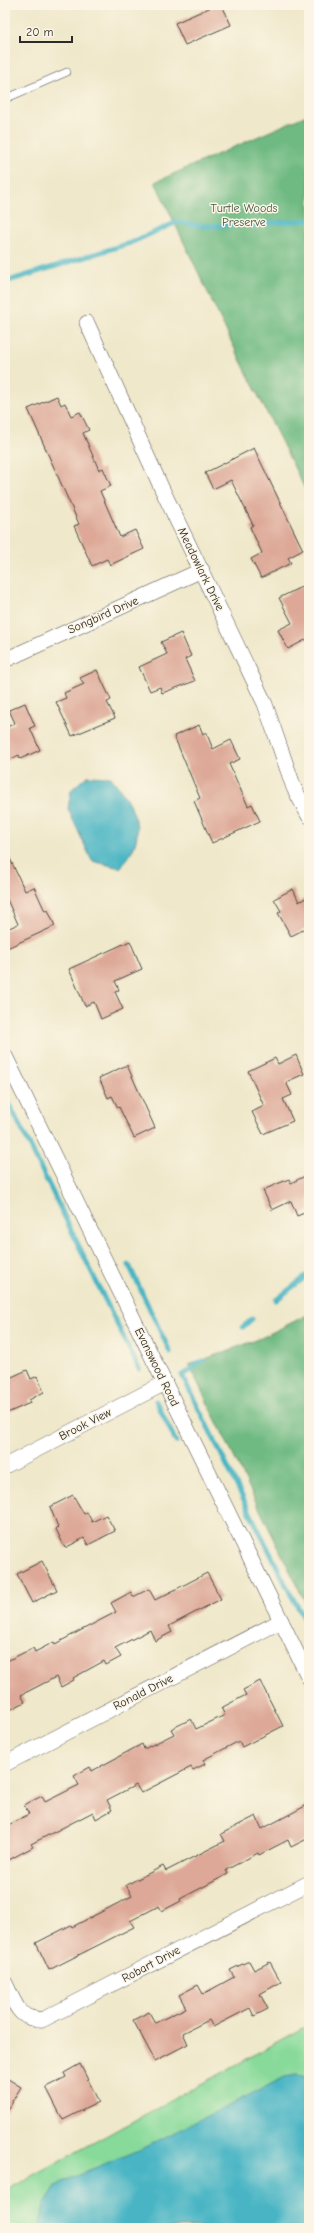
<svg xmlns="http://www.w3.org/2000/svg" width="314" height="2233" viewBox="0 0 314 2233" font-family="'Comic Neue',sans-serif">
<rect width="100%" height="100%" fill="#fcf5e5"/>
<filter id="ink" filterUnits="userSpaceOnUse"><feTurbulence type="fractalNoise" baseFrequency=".025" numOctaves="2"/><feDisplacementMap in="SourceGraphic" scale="8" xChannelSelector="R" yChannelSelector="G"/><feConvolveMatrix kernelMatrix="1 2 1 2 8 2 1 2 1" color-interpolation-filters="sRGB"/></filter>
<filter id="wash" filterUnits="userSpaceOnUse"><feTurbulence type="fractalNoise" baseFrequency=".012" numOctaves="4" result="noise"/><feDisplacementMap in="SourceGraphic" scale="16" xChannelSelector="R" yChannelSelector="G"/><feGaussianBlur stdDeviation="0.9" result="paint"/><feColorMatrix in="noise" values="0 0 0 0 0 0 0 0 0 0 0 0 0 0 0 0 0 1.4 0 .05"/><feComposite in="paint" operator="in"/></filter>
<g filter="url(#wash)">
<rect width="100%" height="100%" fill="#efe8ca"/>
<!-- green -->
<path fill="#88da9a" stroke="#5a8262" d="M309 2025V2228H6L5 2191Z"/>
<!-- forest -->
<g fill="#6eba82" stroke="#4c7256">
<path d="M309 114V497L231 341 155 182Z"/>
<path d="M309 1314V1610L189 1365 259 1339Z"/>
</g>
<!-- water -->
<g fill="#48b5c4" stroke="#3a7078">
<path d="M87 776 111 777C135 809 151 834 120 868L92 861 68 809 71 790Z"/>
<path d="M296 2075 309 2077V2228H39L44 2205 56 2186 82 2173 137 2151 285 2077Z"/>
</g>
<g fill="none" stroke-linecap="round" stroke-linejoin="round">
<!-- stream -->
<g stroke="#48b5c4" stroke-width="5">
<path d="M5 282 130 243 177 222 203 226 247 225 309 220"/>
<path d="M5 1095 139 1369"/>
<path d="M129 1265 170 1352"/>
<path d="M276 1300 309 1274"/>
<path d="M243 1327 252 1319"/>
<path d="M203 1361 197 1363 194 1369 182 1375 290 1593 304 1618 309 1617"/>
<path d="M156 1401 176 1442"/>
</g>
</g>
<g id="blocks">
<!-- building -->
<g fill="#dda897">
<path d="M216 5H222L231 25 185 45 175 23Z"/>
<path d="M57 396 61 405 65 403 71 416 80 412 89 430 83 433 99 470 103 468 111 486 100 491 120 537 135 530 144 549 110 565 107 559 92 566 74 526 79 524 28 409Z"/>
<path d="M254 448 303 550 288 558 291 563 261 578 251 559 262 553 250 527 253 525 231 480 213 489 205 473Z"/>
<path d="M309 583V638L288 649 278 630 292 623 279 598Z"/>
<path d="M181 633 191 656 185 659 195 681 162 693 160 687 150 691 139 667 167 654 161 642Z"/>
<path d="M97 670 111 700 107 702 115 718 72 736 56 702 66 698 64 693 84 684 80 678Z"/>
<path d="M25 703 35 726 30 728 40 750 20 759 19 755 5 762V728L15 723 9 710Z"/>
<path d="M199 725 203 734 206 732 213 749 231 740 240 759 229 764 248 806 252 804 260 821 212 843 194 801 200 798 174 736Z"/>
<path d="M5 848 25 891 34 887 45 911 48 910 55 926 5 949V930L18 924 5 895Z"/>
<path d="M293 889 299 902 309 896V927L291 936 278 913 281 911 274 899Z"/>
<path d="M130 941 142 969 115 981 119 990 115 992 123 1009 101 1019 94 1002 85 1006 69 969Z"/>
<path d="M296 1055 304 1074 286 1082 292 1095 283 1099 293 1121 263 1134 252 1112 264 1106 248 1071 275 1058 278 1064Z"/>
<path d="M127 1065 155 1128 134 1138 119 1107 118 1108 112 1096 108 1098 99 1078Z"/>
<path d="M309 1174V1211L297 1216 291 1201 272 1210 263 1190 289 1179 291 1183Z"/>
<path d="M27 1370 31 1379 37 1376 44 1392 29 1400 30 1403 5 1414V1380Z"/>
<path d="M73 1495 84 1514 87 1512 92 1522 106 1515 115 1531 88 1545 84 1538 65 1548 56 1529 58 1527 50 1507Z"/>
<path d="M42 1561 57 1590 32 1603 17 1574Z"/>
<path d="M207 1573 221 1599 169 1626 172 1632 155 1641 150 1630 115 1648 121 1657 106 1665 104 1661 73 1678 74 1680 61 1687 56 1677 21 1695 25 1702 10 1710 5 1701V1662L33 1648 35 1652 54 1642 55 1644 116 1612 111 1603 131 1592 133 1597 149 1589 155 1600Z"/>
<path d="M260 1681 283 1726 242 1747 239 1741 203 1760 205 1764 193 1770 191 1767 141 1793 136 1785 107 1800 112 1810 96 1819 93 1812 31 1844 33 1847 5 1862V1827L29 1814 24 1805 42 1796 45 1802 79 1785 74 1776 90 1767 92 1771 142 1744 144 1749 174 1734 171 1729 191 1719 196 1729 225 1715 221 1708 246 1695 243 1690Z"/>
<path d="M309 1804V1838L291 1847 288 1840 259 1855 258 1853 226 1870 228 1874 180 1899 181 1901 162 1911 159 1906 130 1921 134 1927 49 1970 36 1943 71 1925 72 1927 132 1896 126 1885 163 1866 166 1871 225 1841 221 1834 256 1816 262 1829Z"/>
<path d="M249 1961 254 1970 270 1962 281 1982 260 1994 268 2009 254 2016 250 2008 213 2027 209 2020 183 2033 188 2044 155 2061 133 2020 149 2012 155 2023 186 2008 179 1995 198 1985 203 1994 234 1977 230 1970Z"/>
<path d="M80 2064 99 2102 63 2120 46 2087 66 2077 64 2073Z"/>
<path d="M5 2077 21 2087 5 2113Z"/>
</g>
</g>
</g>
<g filter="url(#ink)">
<use href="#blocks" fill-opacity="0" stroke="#484743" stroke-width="1"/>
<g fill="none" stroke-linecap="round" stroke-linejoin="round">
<!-- lane casing -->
<g stroke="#484743" stroke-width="8">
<path id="lane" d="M5 99 67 72"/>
</g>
<!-- street casing -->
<g stroke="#484743" stroke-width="16">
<g id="street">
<path d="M87 323 162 489 265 704 294 788 309 816"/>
<path d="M5 660 202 570"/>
<path d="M5 1056 309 1678"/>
<path d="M5 1466 165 1383"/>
<path d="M5 1764 281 1621"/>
<path d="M5 1983C15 2003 18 2021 44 2019L309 1883"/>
</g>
</g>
<!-- lane -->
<use href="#lane" stroke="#fff" stroke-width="7"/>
<!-- street -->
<use href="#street" stroke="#fff" stroke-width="15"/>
</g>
</g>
<g text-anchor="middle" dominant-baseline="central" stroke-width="3" stroke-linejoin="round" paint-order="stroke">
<!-- park labels -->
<g font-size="12" fill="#425747" stroke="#fcf5e5">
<text x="244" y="208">Turtle Woods<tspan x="244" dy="14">Preserve</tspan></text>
</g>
<!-- street labels -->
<g font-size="12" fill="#2b2b2b" stroke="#fcf5e5">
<text transform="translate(201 569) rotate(64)">Meadowlark Drive</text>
<text transform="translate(103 615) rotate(-24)">Songbird Drive</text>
<text transform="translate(157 1367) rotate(64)">Evanswood Road</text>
<text transform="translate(85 1424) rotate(-27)">Brook View</text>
<text transform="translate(143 1692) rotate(-27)">Ronald Drive</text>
<text transform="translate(151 1964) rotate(-28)">Robart Drive</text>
</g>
</g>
<!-- margin -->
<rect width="314" height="2233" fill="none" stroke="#fcf5e5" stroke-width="20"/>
<!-- scale -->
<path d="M20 36v6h52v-6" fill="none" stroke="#2b2b2b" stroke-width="2"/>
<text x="26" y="36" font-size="12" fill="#2b2b2b" stroke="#fcf5e5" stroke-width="3" paint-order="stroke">20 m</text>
</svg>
